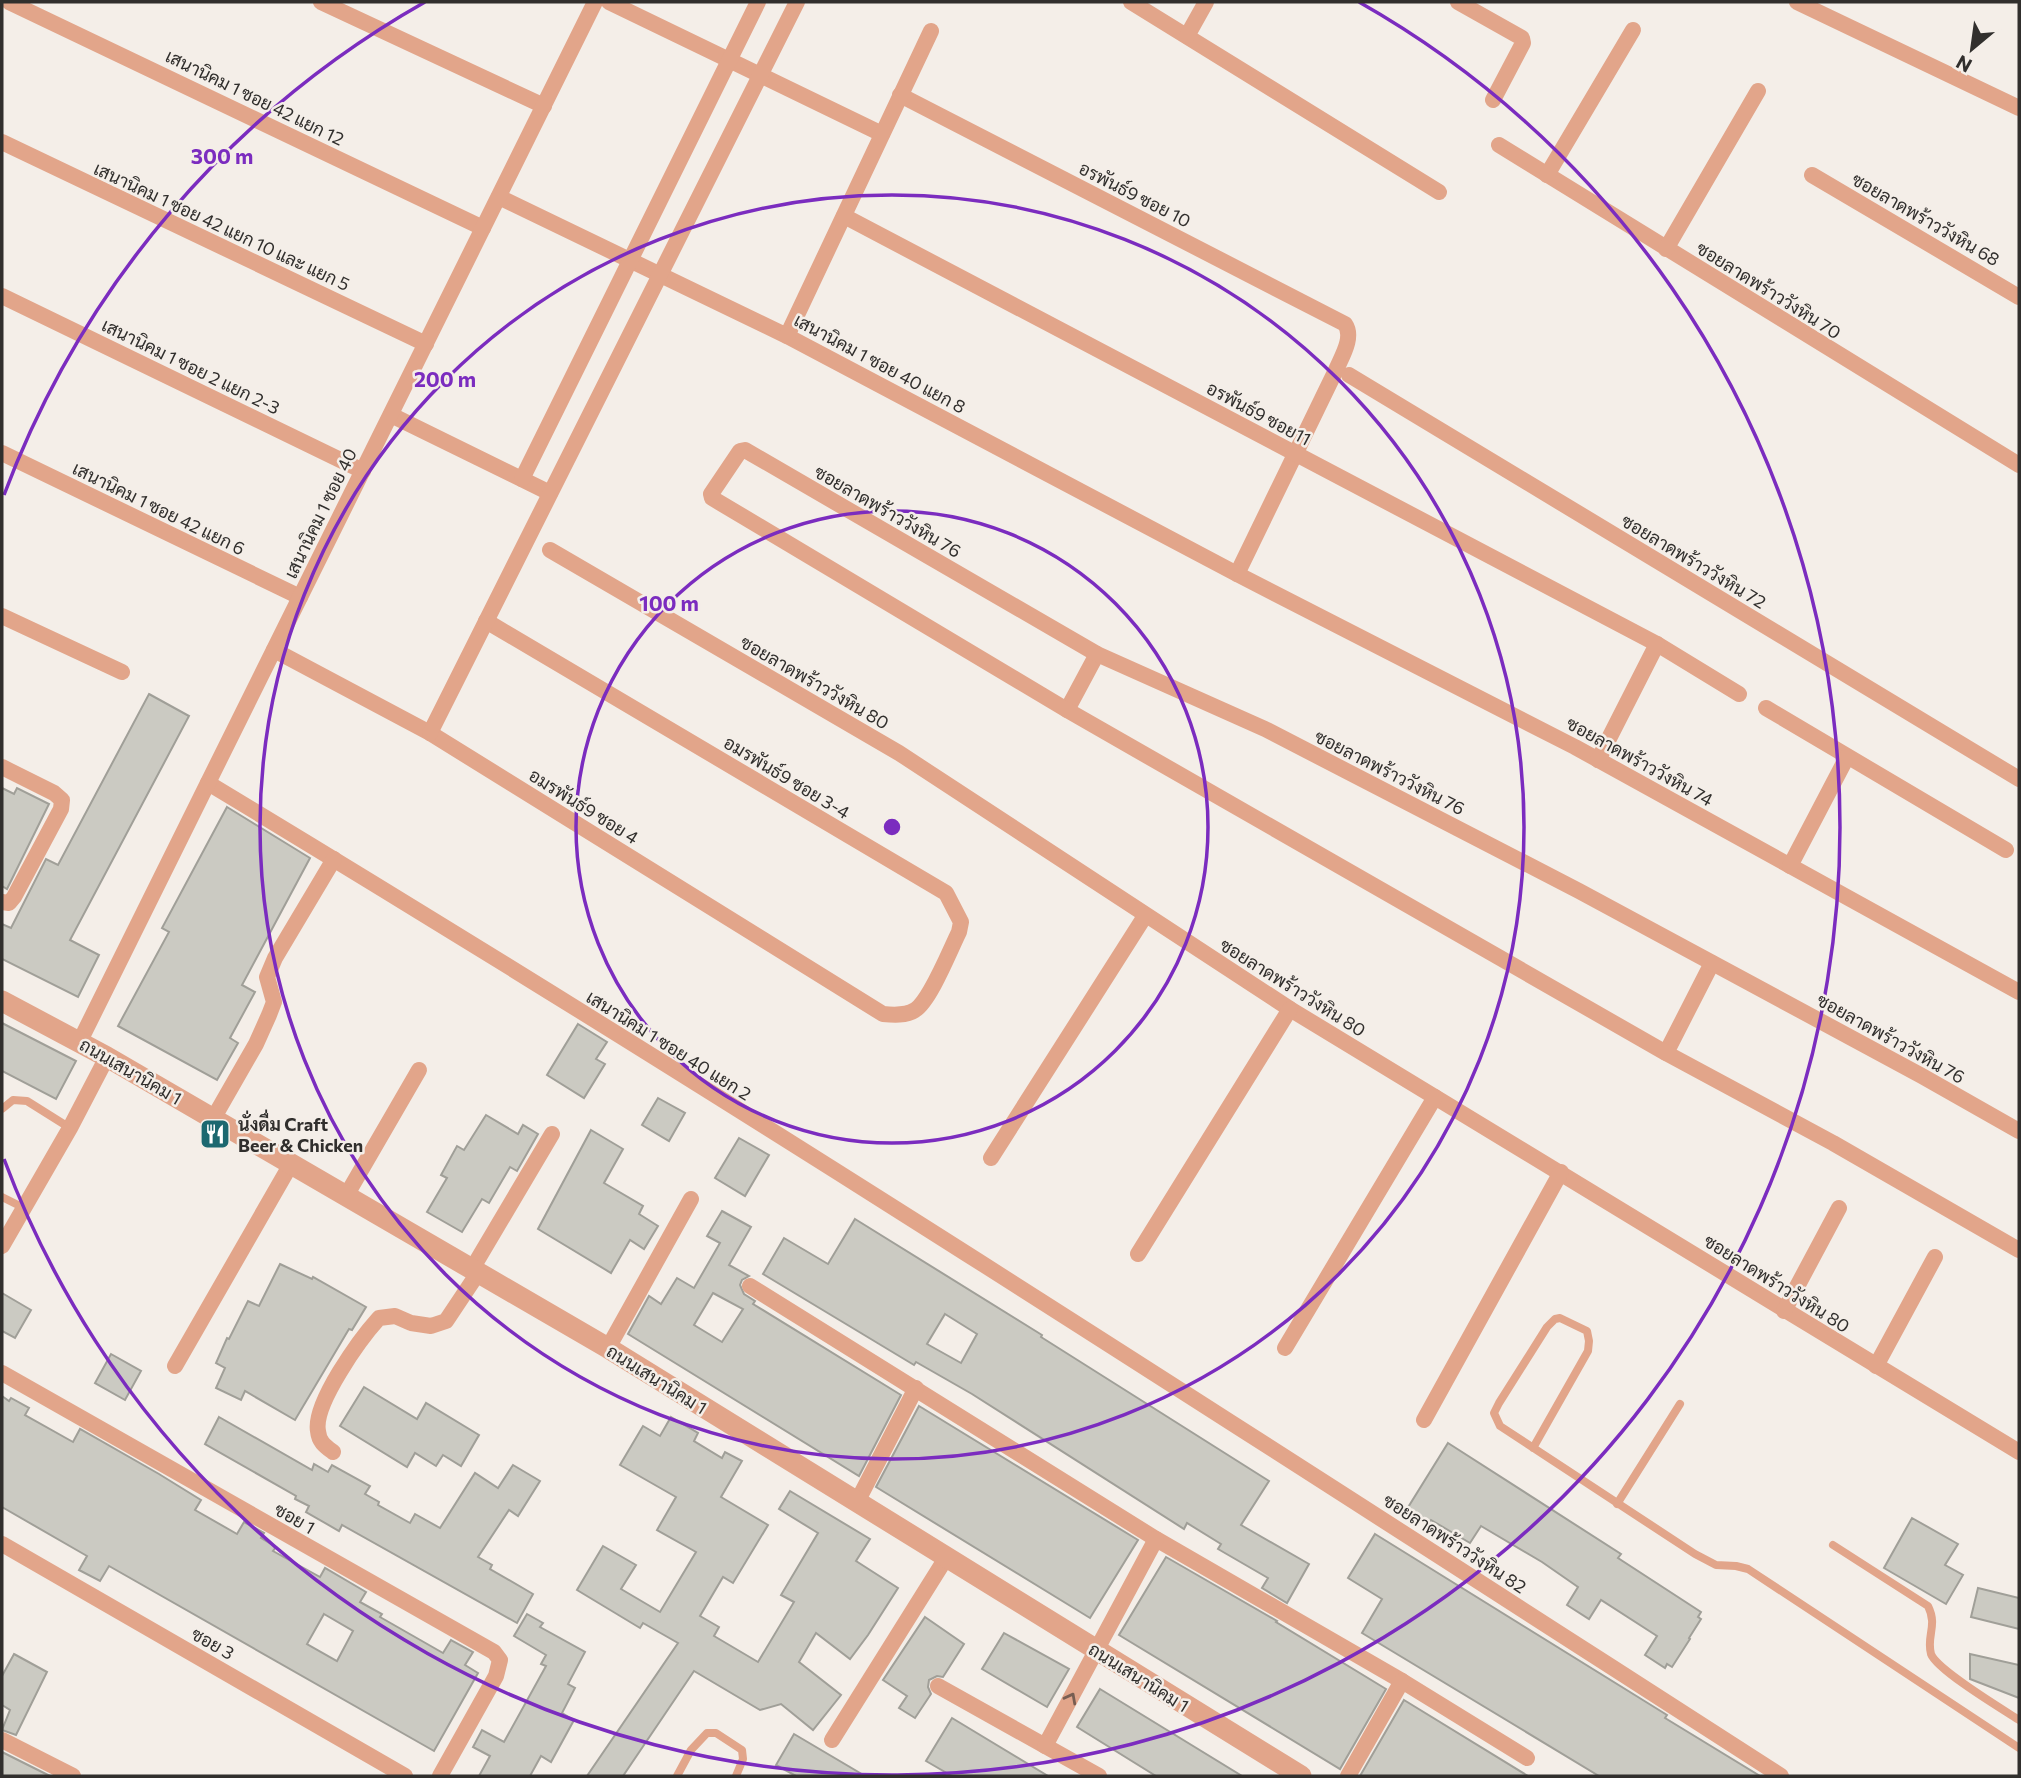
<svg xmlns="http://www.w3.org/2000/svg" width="2021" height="1778" viewBox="0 0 2021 1778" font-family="Commissioner,Sarabun,sans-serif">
<rect width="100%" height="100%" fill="#f4eee8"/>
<!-- building -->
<g fill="#cbcac2" stroke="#a09f98" stroke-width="2" fill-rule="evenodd">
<path d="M149 694 189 716 70 940 99 955 78 997 2 959V924L11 928 46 859 58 865Z"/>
<path d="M2 788 14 794 17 788 49 804 7 889 2 886Z"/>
<path d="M227 807 310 858 242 985 255 992 230 1038 238 1043 217 1080 118 1026 169 932 162 928Z"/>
<path d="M2 1023 76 1061 56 1099 2 1071Z"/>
<path d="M578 1024 607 1042 596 1059 605 1064 584 1098 547 1075Z"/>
<path d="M658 1098 685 1113 669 1141 642 1125Z"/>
<path d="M486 1115 518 1134 523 1125 538 1134 517 1171 510 1167 489 1203 482 1199 462 1232 427 1212 447 1178 441 1175 457 1146 464 1150Z"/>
<path d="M591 1130 623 1149 604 1183 643 1206 639 1214 658 1226 644 1249 630 1240 611 1273 538 1229Z"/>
<path d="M739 1138 769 1155 745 1196 715 1178Z"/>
<path d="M722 1211 751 1227 729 1265 749 1276 742 1280 740 1285 744 1294 755 1301 753 1304 901 1395 859 1476 628 1334 649 1296 661 1304 677 1278 694 1288 720 1243 707 1236ZM713 1293 743 1309 722 1342 694 1325Z"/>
<path d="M855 1219 1042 1335 1041 1337 1269 1481 1241 1525 1309 1564 1287 1603 1262 1588 1268 1578 1218 1549 1221 1544 1187 1523 1184 1529 972 1394 916 1362 914 1365 763 1274 784 1238 828 1264ZM945 1314 977 1334 961 1363 927 1344Z"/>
<path d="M280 1264 312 1279 313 1277 366 1307 352 1330 349 1329 295 1420 245 1391 241 1400 216 1388 225 1368 216 1363 227 1338 229 1339 248 1301 259 1306Z"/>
<path d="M2 1293 31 1310 15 1338 2 1331Z"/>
<path d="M111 1354 141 1371 125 1400 95 1383Z"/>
<path d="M364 1387 417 1419 426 1403 479 1435 461 1466 443 1455 436 1466 415 1453 407 1467 340 1426Z"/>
<path d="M2 1396 9 1401 11 1398 29 1408 25 1415 73 1442 80 1429 159 1474 201 1500 195 1510 237 1534 244 1522 264 1533 261 1538 276 1547 273 1551 320 1577 325 1568 366 1592 360 1602 382 1614 380 1617 443 1653 451 1640 473 1652 465 1665 478 1673 434 1751 109 1566 100 1581 79 1570 87 1556 2 1507ZM324 1614 353 1631 337 1661 307 1644Z"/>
<path d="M919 1406 1138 1540 1090 1618 876 1487Z"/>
<path d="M219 1417 312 1470 314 1464 328 1472 332 1465 370 1486 365 1494 379 1502 378 1505 410 1523 415 1514 440 1528 475 1473 498 1488 513 1465 540 1481 518 1516 509 1510 478 1557 492 1565 490 1569 533 1594 517 1623 342 1525 339 1531 306 1512 309 1506 295 1499 296 1496 205 1444Z"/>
<path d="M671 1417 698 1433 694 1441 722 1458 725 1452 742 1461 721 1497 768 1525 733 1583 723 1577 700 1616 719 1627 714 1636 758 1662 794 1602 781 1595 818 1533 779 1509 790 1491 870 1539 856 1561 898 1588 868 1635 850 1659 816 1633 799 1662 841 1695 813 1730 781 1704 760 1710 694 1671 623 1776H587L678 1643 643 1623 640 1628 577 1590 603 1546 636 1565 621 1589 660 1612 696 1552 657 1530 676 1497 620 1465 643 1426 660 1436Z"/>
<path d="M1448 1443 1621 1554 1618 1558 1701 1612 1698 1617 1701 1619 1689 1638 1690 1639 1672 1667 1667 1664 1665 1668 1645 1655 1657 1636 1601 1600 1589 1619 1567 1605 1578 1587 1542 1562 1481 1526 1470 1543 1431 1520 1429 1523 1407 1509Z"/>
<path d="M1912 1518 1958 1544 1945 1565 1963 1575 1946 1604 1884 1568Z"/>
<path d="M1375 1534 1667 1715 1665 1718 1760 1776H1599L1362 1633 1382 1599 1348 1578Z"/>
<path d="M1166 1557 1277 1621 1276 1622 1386 1689 1340 1769 1119 1635Z"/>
<path d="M1978 1588 2019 1598V1629L1971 1617Z"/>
<path d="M527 1614 543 1623 540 1627 585 1652 568 1684 575 1688 562 1713 574 1720 551 1762 541 1756 530 1776H479L490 1756 473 1747 482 1730 504 1742 546 1666 541 1664 546 1655 514 1636Z"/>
<path d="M925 1617 964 1644 943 1677 937 1676 929 1680 928 1687 931 1694 915 1718 899 1708 907 1696 883 1680Z"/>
<path d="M1004 1633 1069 1669 1047 1707 982 1669Z"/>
<path d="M14 1654 47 1672 16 1735 2 1730 10 1710 2 1705V1676Z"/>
<path d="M1970 1654 2019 1665V1698L1970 1679Z"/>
<path d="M1100 1689 1242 1776H1156L1077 1727Z"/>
<path d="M1404 1700 1528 1776H1360Z"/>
<path d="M952 1718 1048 1776H952L926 1761Z"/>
<path d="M794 1734 865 1776H796L776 1765Z"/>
<path d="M2 1752 50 1776H2Z"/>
</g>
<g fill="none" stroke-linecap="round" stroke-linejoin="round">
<!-- service -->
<g stroke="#e2a58a" stroke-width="8">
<path d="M2 1109 13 1100 27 1101 70 1128"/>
<path d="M2 1197 24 1208"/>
<path d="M1533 1448 1588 1351 1589 1341 1587 1331 1560 1318 1555 1319 1547 1327 1499 1403 1494 1413 1500 1426 1695 1554 1716 1565 1736 1566 1748 1569 2019 1748"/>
<path d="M1617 1504 1680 1404"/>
<path d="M1833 1545 1928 1606C1938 1626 1926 1636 1931 1654 1937 1670 2002 1709 2019 1720"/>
<path d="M677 1776 691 1750 707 1733H716L742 1750 743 1759 736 1776"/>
</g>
<!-- minor -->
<g stroke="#e2a58a" stroke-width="16">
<path d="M9 2 483 228"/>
<path d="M321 2 544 106"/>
<path d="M609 2 882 134"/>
<path d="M1131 2 1439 192"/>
<path d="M1458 2 1522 38 1523 43 1493 100"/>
<path d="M1797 2 2019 108"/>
<path d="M1187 36 1206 2"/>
<path d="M900 95 1345 324C1354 337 1342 356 1336 370L1237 574"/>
<path d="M2 142 426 344"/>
<path d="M1499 145 2019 465"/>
<path d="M1547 175 1633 30"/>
<path d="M1812 175 2019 297"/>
<path d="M499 197 787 336 1237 574 1575 747 2019 992"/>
<path d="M844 216 1657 644 1739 694"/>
<path d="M1666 249 1758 91"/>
<path d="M2 296 363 471"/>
<path d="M787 336 931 31"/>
<path d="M1349 375 2019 779"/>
<path d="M391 415 550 493"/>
<path d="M2 453 300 597"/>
<path d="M522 479 758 2"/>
<path d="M550 550 899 753 1290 1009 2019 1452"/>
<path d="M2 616 122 672"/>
<path d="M274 650 430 733 883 1014C893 1015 906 1016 915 1010 930 1001 950 950 959 932L961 922 946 893 486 621"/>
<path d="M1766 708 2006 850"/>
<path d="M1067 710 1097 654"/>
<path d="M430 733 797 2"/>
<path d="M1598 760 1657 644"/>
<path d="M2 767 54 793 62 800 61 809 14 897 9 903 2 902"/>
<path d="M208 783C739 1103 1260 1441 1781 1776"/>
<path d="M1790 866 1847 757"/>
<path d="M80 1041 595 2"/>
<path d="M1666 1053 1712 963"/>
<path d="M213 1119 256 1044 269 1015 274 1002 267 977 275 958 334 859"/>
<path d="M2019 1131 1922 1076 1579 891 1265 729 1097 654 745 450 740 451 711 494 712 498 1067 710 1666 1053 1833 1143 2019 1250"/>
<path d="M991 1158 1145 916"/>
<path d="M346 1196 419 1070"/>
<path d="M2 1246 70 1128 107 1057"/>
<path d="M1138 1254 1290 1009"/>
<path d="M472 1269 552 1134"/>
<path d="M750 1286 1156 1539 1402 1681 1527 1758"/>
<path d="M1784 1311 1839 1208"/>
<path d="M608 1348 691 1199"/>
<path d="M1285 1348 1435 1097"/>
<path d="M175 1366 291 1164"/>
<path d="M1876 1366 1935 1257"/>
<path d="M2 1373 494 1652 500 1660 496 1676 440 1776"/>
<path d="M1424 1420 1561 1172"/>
<path d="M333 1452C325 1446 319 1442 318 1431 313 1404 360 1339 379 1318L395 1316 411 1323 431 1326 446 1321 478 1273"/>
<path d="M857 1502 916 1388"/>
<path d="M2 1544 405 1776"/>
<path d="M938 1686 1099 1776"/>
<path d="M2 1740 73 1776"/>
<path d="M832 1740 946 1558"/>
<path d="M1045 1746 1156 1539"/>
<path d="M1348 1776 1402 1681"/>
</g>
<!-- tertiary -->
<path stroke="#e2a58a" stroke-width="21" d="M2 1001 107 1057 608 1348 1301 1776"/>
</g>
<!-- one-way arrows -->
<defs><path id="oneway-chevron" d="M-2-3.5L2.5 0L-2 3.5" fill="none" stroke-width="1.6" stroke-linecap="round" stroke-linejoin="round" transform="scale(1.75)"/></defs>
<use stroke="#785e52" href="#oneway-chevron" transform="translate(1071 1698) rotate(-62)"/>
<!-- distance rings -->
<g fill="none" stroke="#7b2cbf" stroke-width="3.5">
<circle cx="892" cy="827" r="316"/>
<circle cx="892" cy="827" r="632"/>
<path d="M4 495A948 948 0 0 1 425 2M1359 2A948 948 0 1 1 4 1159"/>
</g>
<!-- icons -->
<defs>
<g id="restaurant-square" transform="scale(1.575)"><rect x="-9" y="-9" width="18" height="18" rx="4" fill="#1c6870" stroke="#f4eee8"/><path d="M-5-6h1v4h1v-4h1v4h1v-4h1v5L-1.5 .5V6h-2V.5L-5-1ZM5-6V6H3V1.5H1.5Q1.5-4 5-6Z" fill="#fff"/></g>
</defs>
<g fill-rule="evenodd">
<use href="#restaurant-square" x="215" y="1134"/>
</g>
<g text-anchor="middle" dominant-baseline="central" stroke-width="5" stroke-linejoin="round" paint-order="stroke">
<!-- street labels -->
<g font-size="18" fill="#312f2d" stroke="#f4eee8">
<text transform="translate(255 97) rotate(26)">เสนานิคม 1 ซอย 42 แยก 12</text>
<text transform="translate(1135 194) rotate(27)">อรพันธ์9 ซอย 10</text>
<text transform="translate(1926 219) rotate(30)">ซอยลาดพร้าววังหิน 68</text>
<text transform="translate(222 226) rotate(25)">เสนานิคม 1 ซอย 42 แยก 10 และ แยก 5</text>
<text transform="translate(1769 290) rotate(32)">ซอยลาดพร้าววังหิน 70</text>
<text transform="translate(880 363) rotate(28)">เสนานิคม 1 ซอย 40 แยก 8</text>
<text transform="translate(191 366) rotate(26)">เสนานิคม 1 ซอย 2 แยก 2-3</text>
<text transform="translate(1259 413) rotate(28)">อรพันธ์9 ซอย11</text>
<text transform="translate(159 508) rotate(26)">เสนานิคม 1 ซอย 42 แยก 6</text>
<text transform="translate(888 511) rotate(30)">ซอยลาดพร้าววังหิน 76</text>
<text transform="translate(320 513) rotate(-64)">เสนานิคม 1 ซอย 40</text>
<text transform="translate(1694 561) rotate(31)">ซอยลาดพร้าววังหิน 72</text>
<text transform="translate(815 682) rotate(30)">ซอยลาดพร้าววังหิน 80</text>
<text transform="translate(1640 761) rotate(29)">ซอยลาดพร้าววังหิน 74</text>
<text transform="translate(1390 772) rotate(27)">ซอยลาดพร้าววังหิน 76</text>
<text transform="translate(787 777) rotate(31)">อมรพันธ์9 ซอย 3-4</text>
<text transform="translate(584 806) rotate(32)">อมรพันธ์9 ซอย 4</text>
<text transform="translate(1293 987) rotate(32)">ซอยลาดพร้าววังหิน 80</text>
<text transform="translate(1891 1038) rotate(29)">ซอยลาดพร้าววังหิน 76</text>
<text transform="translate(669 1045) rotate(32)">เสนานิคม 1 ซอย 40 แยก 2</text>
<text transform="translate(131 1071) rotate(30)">ถนนเสนานิคม 1</text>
<text transform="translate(1777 1283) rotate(32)">ซอยลาดพร้าววังหิน 80</text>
<text transform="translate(657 1379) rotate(32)">ถนนเสนานิคม 1</text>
<text transform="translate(295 1518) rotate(30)">ซอย 1</text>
<text transform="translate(1455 1543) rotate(33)">ซอยลาดพร้าววังหิน 82</text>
<text transform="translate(213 1643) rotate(30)">ซอย 3</text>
<text transform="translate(1139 1677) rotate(32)">ถนนเสนานิคม 1</text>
</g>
<!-- poi labels -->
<g font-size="18" font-weight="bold" fill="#312f2d" stroke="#f4eee8" text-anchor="start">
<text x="238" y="1124">นั่งดื่ม Craft<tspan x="238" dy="21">Beer &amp; Chicken</tspan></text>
</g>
</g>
<circle cx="892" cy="827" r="10" fill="#7b2cbf" stroke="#f4eee8" stroke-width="3.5"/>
<g font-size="21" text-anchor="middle" font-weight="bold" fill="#7b2cbf" stroke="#f4eee8" stroke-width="5" stroke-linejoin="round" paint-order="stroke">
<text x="222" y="164">300 m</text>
<text x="445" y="387">200 m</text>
<text x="669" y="611">100 m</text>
</g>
<!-- border -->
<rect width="2021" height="1778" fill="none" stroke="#312f2d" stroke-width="7"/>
<!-- north arrow -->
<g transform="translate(1972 49) rotate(209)" stroke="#f4eee8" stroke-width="5" paint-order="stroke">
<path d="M0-5L12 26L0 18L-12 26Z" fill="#312f2d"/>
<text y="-10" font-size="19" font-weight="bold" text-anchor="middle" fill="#312f2d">N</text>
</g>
</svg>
